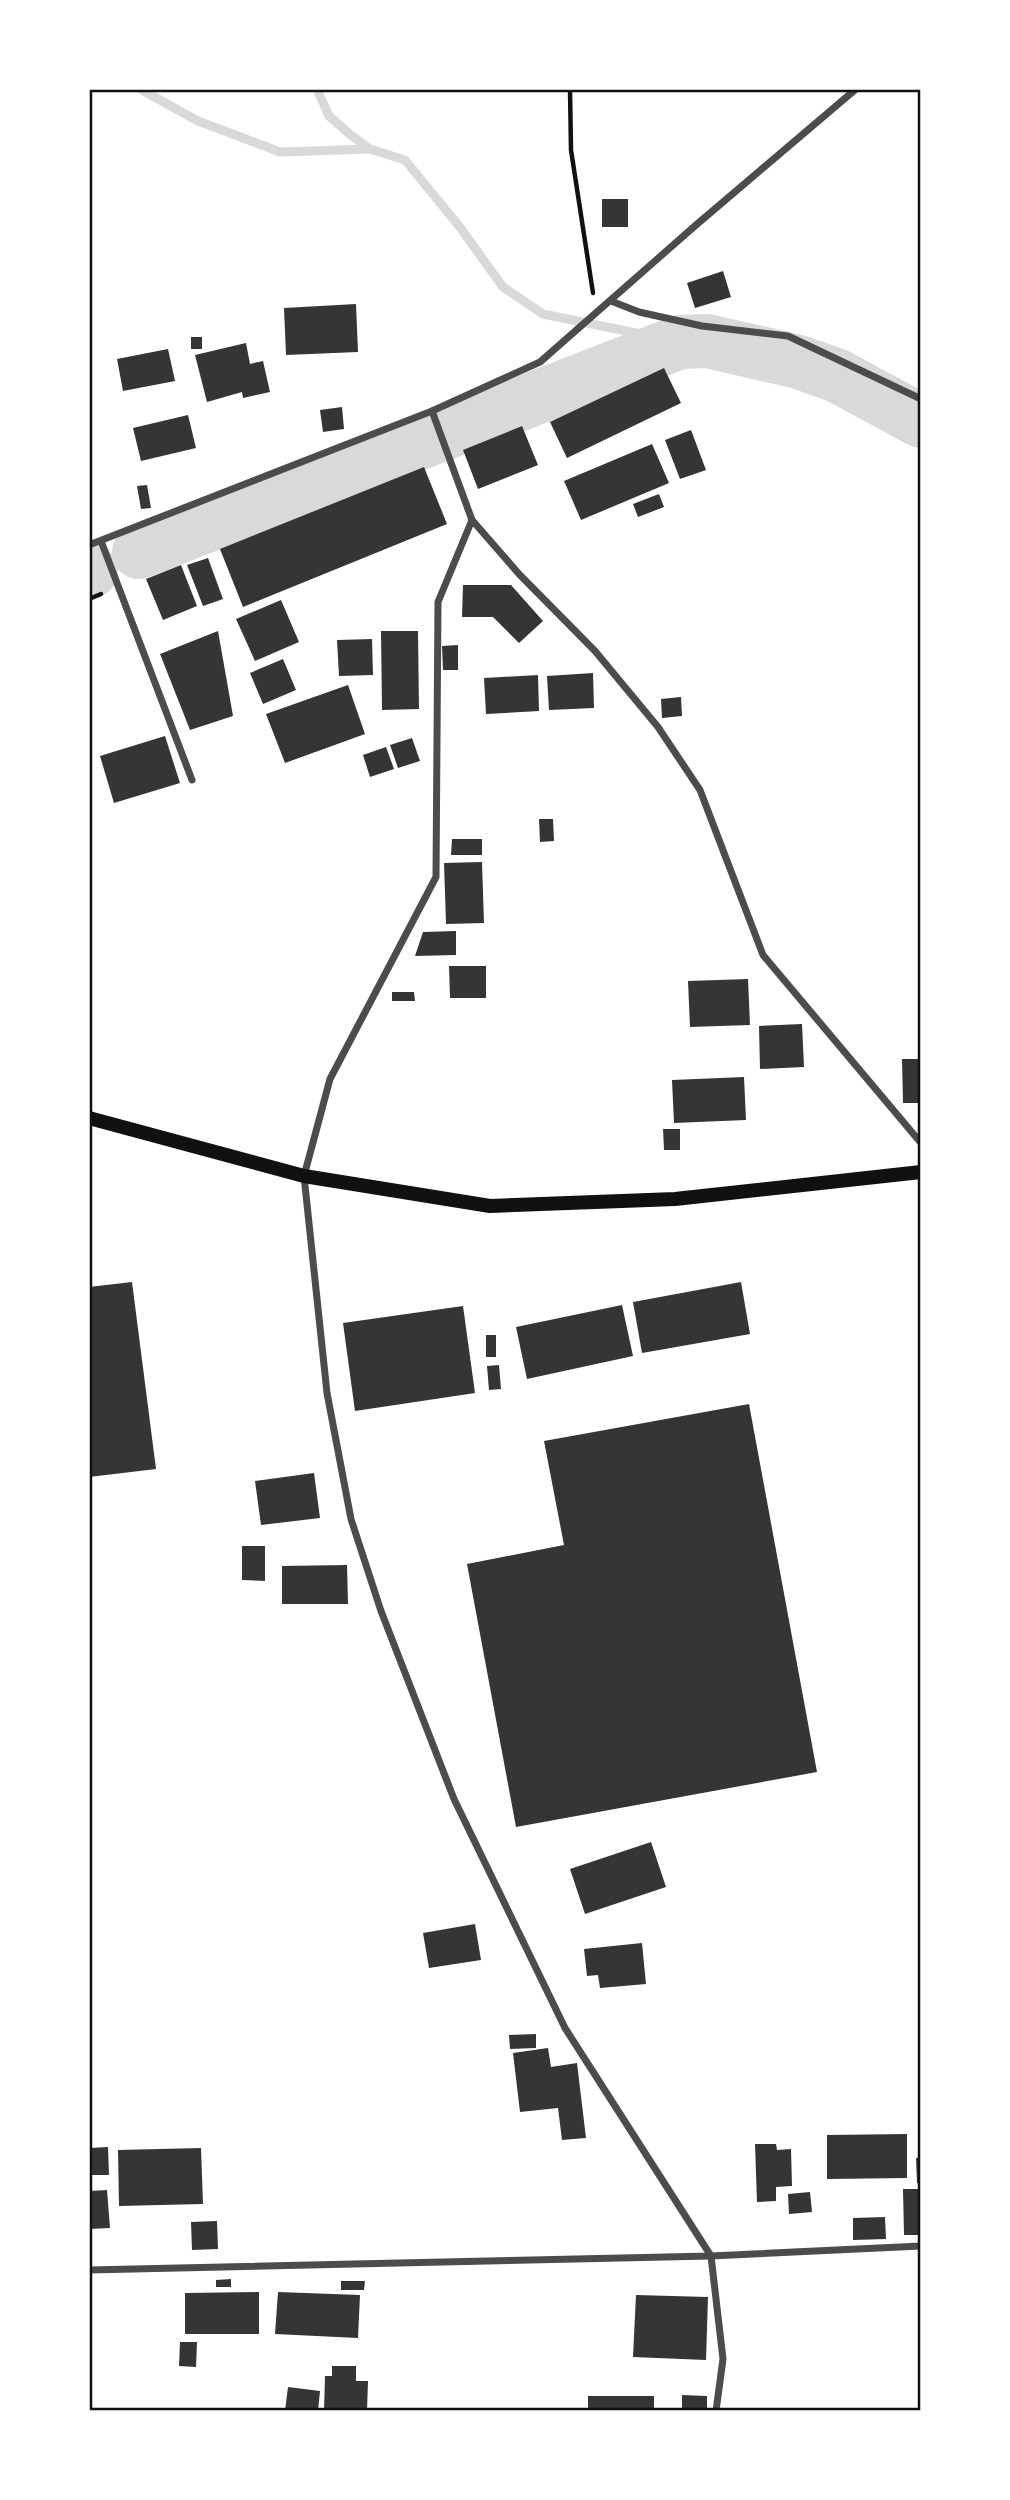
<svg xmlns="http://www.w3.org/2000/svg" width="1010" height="2500" viewBox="0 0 1010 2500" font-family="Manrope,sans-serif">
<rect width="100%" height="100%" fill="#fff"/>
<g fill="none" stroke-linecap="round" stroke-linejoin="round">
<!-- stream -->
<g stroke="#d9d9d9" stroke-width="9">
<path d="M140 89 198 121 280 152 370 149"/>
<path d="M317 89 329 116 352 136 370 149 405 160 459 226 503 287 543 314 680 342"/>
</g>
<!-- river -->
<g stroke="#d9d9d9" stroke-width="54">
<path d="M139 552 680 342 707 341 799 362 838 376 921 421"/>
<path d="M89 572 91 571"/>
</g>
</g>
<!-- building -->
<g fill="#353535">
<rect x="602" y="199" width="26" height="28"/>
<path d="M723 271 731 297 695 308 687 283Z"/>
<path d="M356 304 358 352 286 355 284 308Z"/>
<rect x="191" y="337" width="11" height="12"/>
<path d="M246 343 250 364 263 361 270 392 243 398 242 392 207 402 195 355Z"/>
<path d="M168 349 175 381 123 391 117 359Z"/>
<path d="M664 368 681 403 567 458 550 422Z"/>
<path d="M342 407 344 429 323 432 320 410Z"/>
<path d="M188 415 196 448 141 461 133 428Z"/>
<path d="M522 426 538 465 478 489 463 450Z"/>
<path d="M691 430 706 470 680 479 665 440Z"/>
<path d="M652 444 669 483 581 520 564 481Z"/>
<path d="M424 467 447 524 243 607 220 549Z"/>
<path d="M147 485 151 508 141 509 137 486Z"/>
<path d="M659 494 664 507 638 517 633 504Z"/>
<path d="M208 558 223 599 203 606 187 565Z"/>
<path d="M181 565 197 606 163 620 146 579Z"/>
<path d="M463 585H511L543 621 519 643 493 617H462Z"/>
<path d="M281 600 299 642 255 661 236 619Z"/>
<path d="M218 631 233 716 190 730 160 654Z"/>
<path d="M381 631H418L419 709 382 710Z"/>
<path d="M372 639 373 675 339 676 337 640Z"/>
<path d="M458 645V670H443L442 646Z"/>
<path d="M283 659 296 690 263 704 250 673Z"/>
<path d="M593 673 594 708 549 710 547 676Z"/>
<path d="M538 675 539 711 486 714 484 678Z"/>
<path d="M348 685 365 734 285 763 266 714Z"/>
<path d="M681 697 682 716 662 718 661 699Z"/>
<path d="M165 736 180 783 114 803 100 756Z"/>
<path d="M412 738 420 761 398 768 390 745Z"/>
<path d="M386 747 394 769 370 777 363 755Z"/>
<path d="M539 819H553L554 841 540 842Z"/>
<path d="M452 839H482V855H451Z"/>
<path d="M482 862 484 923 446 924 444 863Z"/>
<path d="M456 931V955L415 956 423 932Z"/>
<path d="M449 966H486V998H450Z"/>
<path d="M748 979 750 1025 690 1027 688 981Z"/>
<path d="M392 992H414L415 1001H392Z"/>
<path d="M802 1024 804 1067 760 1069 759 1026Z"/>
<path d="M902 1059H921V1103H903Z"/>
<path d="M744 1077 746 1120 674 1123 672 1080Z"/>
<path d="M663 1129H680V1150H664Z"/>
<path d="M132 1282 156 1469 89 1477V1287Z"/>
<path d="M741 1282 750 1334 642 1353 633 1302Z"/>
<path d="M622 1305 633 1356 527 1379 516 1327Z"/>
<path d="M463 1306 475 1393 355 1411 343 1323Z"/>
<rect x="486" y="1335" width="10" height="22"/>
<path d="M499 1365 501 1389 489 1390 487 1366Z"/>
<path d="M749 1404 817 1772 516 1827 467 1564 564 1545 544 1441Z"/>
<path d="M314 1473 320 1518 261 1525 255 1481Z"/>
<path d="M242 1546H265V1581L242 1580Z"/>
<path d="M347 1565 348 1604H282V1566Z"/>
<path d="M651 1842 666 1887 585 1914 570 1869Z"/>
<path d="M475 1924 481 1960 429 1968 423 1933Z"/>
<path d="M642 1943 646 1984 600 1988 598 1975 587 1976 584 1949Z"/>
<path d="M536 2034V2048L510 2049 509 2035Z"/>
<path d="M548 2048 551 2067 577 2063 586 2138 562 2140 558 2108 520 2112 513 2053Z"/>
<path d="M907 2134V2178L827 2179V2135Z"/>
<path d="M755 2144H776L777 2150 791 2149 792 2186 776 2187V2201L757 2202Z"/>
<path d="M108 2147 109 2175H89V2148Z"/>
<path d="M201 2148 203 2204 119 2206 118 2150Z"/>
<path d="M921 2157V2183H917L916 2158Z"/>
<path d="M903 2189H921V2235H904Z"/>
<path d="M107 2190 110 2228 89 2229V2191Z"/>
<path d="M810 2192 812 2212 789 2214 788 2194Z"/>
<path d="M885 2217 886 2239 853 2240V2218Z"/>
<path d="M217 2221 218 2249 192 2250 191 2222Z"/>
<path d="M231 2279V2287H216V2280Z"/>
<path d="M341 2281H365L364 2290H341Z"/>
<path d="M259 2292V2334H185V2293Z"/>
<path d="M278 2292 360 2295 358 2338 275 2334Z"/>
<path d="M636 2295 708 2297 706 2360 633 2357Z"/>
<path d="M180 2342H197L196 2367 179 2366Z"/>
<path d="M332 2366H356V2381H368L367 2411H324L325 2376H332Z"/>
<path d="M288 2387 320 2391 318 2411H285Z"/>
<path d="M682 2395 707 2396V2411L682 2410Z"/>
<rect x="588" y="2396" width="66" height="15"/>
</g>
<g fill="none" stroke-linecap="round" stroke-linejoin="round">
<!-- path -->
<g stroke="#111" stroke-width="4.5">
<path d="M570 89 571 150 593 293"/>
<path d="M89 599 101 594"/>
</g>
<!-- minor -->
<g stroke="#4c4c4c" stroke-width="7">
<path d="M611 301 639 312 702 326 788 336 921 399"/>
<path d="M432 411 472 520 519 574 595 651 658 727 700 790 763 955 921 1143"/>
<path d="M472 520 438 602 436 877 330 1079 304 1176 327 1393 351 1519 381 1611 454 1799 565 2028 711 2256 723 2359 716 2411"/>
<path d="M101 541 192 780"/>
<path d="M89 545 432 411 540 362 696 225 856 89"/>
<path d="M89 2270 711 2256 921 2246"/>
</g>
<!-- secondary -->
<path stroke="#111" stroke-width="14" d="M89 1118 304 1176 490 1206 675 1199 921 1172"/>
</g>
<!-- border -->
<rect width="1010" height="2500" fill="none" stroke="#ffffff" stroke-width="182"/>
<rect x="91" y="91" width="828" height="2318" fill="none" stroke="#111" stroke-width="2.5"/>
</svg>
